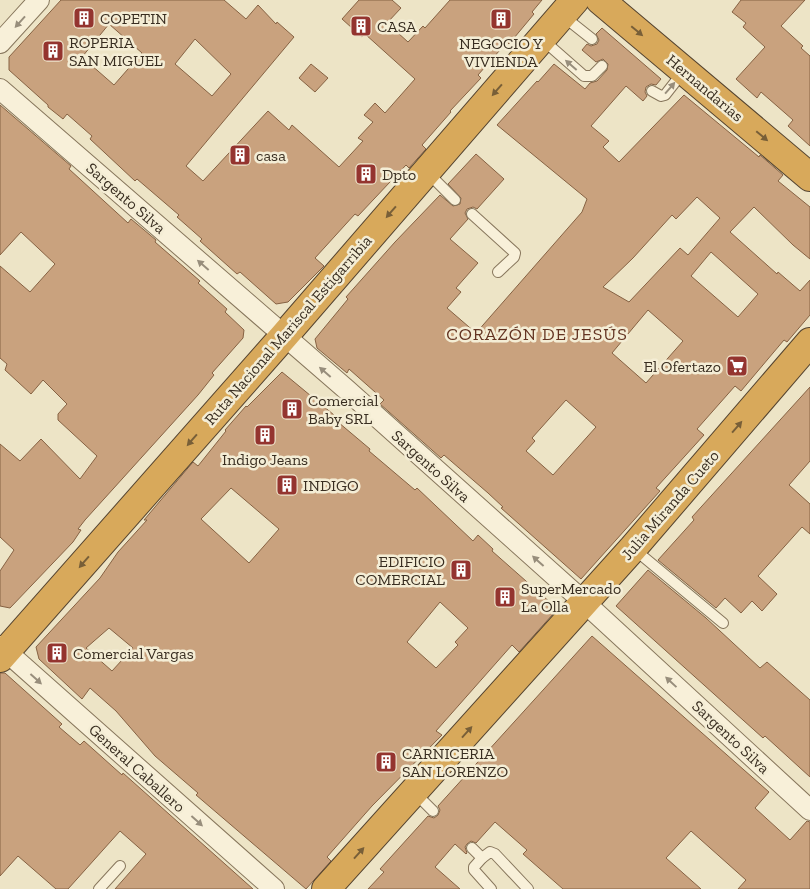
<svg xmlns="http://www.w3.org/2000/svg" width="810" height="889" viewBox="0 0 810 889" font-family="'Zilla Slab',serif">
<rect width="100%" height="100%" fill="#ede4c6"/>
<!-- building -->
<g fill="#c9a27e" stroke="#866243" fill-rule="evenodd">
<path d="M61 0H224L246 19 258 5 276 24 277 22 294 37 186 166 203 181 268 111 289 130 292 125 339 167 363 141 358 138 373 122 364 115 375 103 385 113 415 79 365 34 362 37 342 19 359 0H392L401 8 387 23 408 42 423 26 425 28 450 0H542L532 12 534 14 509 44 507 42 478 75 481 78 450 111 451 112 422 145 426 149 409 168 406 165 358 216 355 214 315 258 324 266 288 302 276 304 240 272 237 274 200 241 202 239 177 217 179 215 137 179 135 181 90 139 92 136 67 114 63 119 48 107V105L9 70V57ZM109 24 142 53 114 85 82 57ZM195 39 231 74 212 96 175 64Z"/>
<path d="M741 0H805L781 26 803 46 801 48 810 56V146L788 126 793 120 761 92 757 98 736 79 765 47 743 27 746 23 732 12Z"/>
<path d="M602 28 661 79 656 85 651 84 646 87 645 92 647 96 643 101 626 86 591 126 609 141 603 147 619 162 684 95 759 157 760 155 783 175 778 181 810 207V259L793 245 754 207 730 232 777 274 778 272 800 291 810 280V315L787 342 784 340 741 391 735 386 697 429 704 435 656 488 660 491 581 579 501 508 503 507 488 493 444 455 441 458 380 404 384 400 349 369 347 373 317 348 315 339 348 299 346 297 395 242 440 195 453 206 460 204 461 198 448 184 476 154 504 179 477 209 473 207 467 209 465 213 468 219 450 239 478 263 456 288 461 292 447 308 476 333 582 212 587 199 497 125 537 81 538 82 554 64 585 89 590 83 597 81 607 70 608 64 603 59 596 62 582 50 587 44 591 46 597 44 599 40 596 34ZM697 197 720 218 688 255 680 248 629 302 603 287 633 258 672 215 676 219ZM711 252 758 294 738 317 691 276ZM648 310 683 341 646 383 612 353ZM566 400 596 427 553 475 526 451 535 441 532 438Z"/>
<path d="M311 64 328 78 315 92 299 78Z"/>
<path d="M0 105 71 166 69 169 128 223 131 219 156 240 155 242 200 281 198 283 227 309 225 312 244 330 243 338 212 373 214 375 198 395 85 520 78 529 81 530 73 542 10 608 0 606V571L14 550 0 537V444L20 461 41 439 80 479 97 456 58 420V414L67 404 43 380 31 394 5 370 7 364 0 358V266L30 292 55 264 21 232 0 255Z"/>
<path d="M282 372 334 415 332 417 370 449 369 451 415 490 417 488 473 541 478 535 493 549 492 551 552 604 553 614 519 652 512 645 436 731 442 735 372 806 327 857 331 861 306 889 196 795 198 793 155 756 116 711 90 688 82 699 39 659 36 647 100 578 118 552 147 520H144L193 462 198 466 226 431 225 430 246 406 247 407ZM231 488 279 529 249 563 201 519ZM440 602 468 628 455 642 458 645 436 668 407 642ZM109 628 133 648 112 671 86 648Z"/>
<path d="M810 387V461L789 485 810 504V534L802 527 758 576 777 594 762 611 752 601 741 613 725 598 716 608 658 560 694 520 692 517Z"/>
<path d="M648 570 706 618 760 668 767 662 810 700V777L765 736 763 738 616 606Z"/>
<path d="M592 636 769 792 755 808 790 840 807 821 810 822V889H738L746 880 691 831 666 858 701 889H563L523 854 527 850 495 822 476 843 471 841 467 844 465 847 467 853 466 854 455 844 435 867 460 889H368L384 872 380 869 428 816 434 818 438 815 440 810 438 806Z"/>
<path d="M0 673H5L62 724 59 727 80 745 84 741 122 775 123 773 253 889H115L146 854 120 831 68 889H56L18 856 0 876Z"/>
</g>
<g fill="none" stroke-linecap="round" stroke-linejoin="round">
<!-- lane casing -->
<g stroke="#87765c" stroke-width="12">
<g id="lane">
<path d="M563 16 592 39"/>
<path d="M543 40 584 76H592L602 66"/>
<path d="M652 91 661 96 665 95 683 72"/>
<path d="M427 172 455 200"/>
<path d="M472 214 515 253 514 257 498 272"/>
<path d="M634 549 723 623"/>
<path d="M414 792 433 811"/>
<path d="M472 848 482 858"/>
<path d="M99 889 120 866"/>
<path d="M491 889 474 870V867L482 858 490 852 495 854 528 889"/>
</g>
</g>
<!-- street casing -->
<g stroke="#87765c" stroke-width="22">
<g id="street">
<path d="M0 43 39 0"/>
<path d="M0 89 347 390 584 602 810 810"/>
<path d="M0 646 274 889"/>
</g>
</g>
<!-- highway casing -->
<g stroke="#554430" stroke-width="30">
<g id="highway">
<path d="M600 0 810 177"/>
<path d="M0 658 284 336 575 0"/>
<path d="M326 889 633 548 810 342"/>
</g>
</g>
<!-- lane -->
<use href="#lane" stroke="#f8f0d9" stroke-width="10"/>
<!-- street -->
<use href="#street" stroke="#f8f0d9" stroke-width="20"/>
<!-- highway -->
<use href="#highway" stroke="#d8a95b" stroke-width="28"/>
</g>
<!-- one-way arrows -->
<defs><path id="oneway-solid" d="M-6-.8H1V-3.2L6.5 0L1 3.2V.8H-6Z" transform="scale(1.25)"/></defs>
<g fill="#988e7c">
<use href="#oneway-solid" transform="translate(20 22) rotate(132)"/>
<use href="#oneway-solid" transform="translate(571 65) rotate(-139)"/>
<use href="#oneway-solid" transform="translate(670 88) rotate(-49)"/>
<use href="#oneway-solid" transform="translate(203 265) rotate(-139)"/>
<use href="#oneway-solid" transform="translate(325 372) rotate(-139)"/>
<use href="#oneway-solid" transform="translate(538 561) rotate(-138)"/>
<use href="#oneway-solid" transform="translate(36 679) rotate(42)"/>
<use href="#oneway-solid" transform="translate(671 682) rotate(-137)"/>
<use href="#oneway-solid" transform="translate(197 821) rotate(42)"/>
</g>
<g fill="#785f38">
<use href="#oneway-solid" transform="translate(637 31) rotate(40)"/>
<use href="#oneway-solid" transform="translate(497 90) rotate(131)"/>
<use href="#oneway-solid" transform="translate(762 136) rotate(40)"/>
<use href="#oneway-solid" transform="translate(391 212) rotate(131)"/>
<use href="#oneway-solid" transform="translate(737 427) rotate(-49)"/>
<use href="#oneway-solid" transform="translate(192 440) rotate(131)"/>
<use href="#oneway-solid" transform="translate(84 562) rotate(131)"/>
<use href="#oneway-solid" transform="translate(467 732) rotate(-48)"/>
<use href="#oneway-solid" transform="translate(359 853) rotate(-48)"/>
</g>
<!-- icons -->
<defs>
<g id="building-square" transform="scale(1.125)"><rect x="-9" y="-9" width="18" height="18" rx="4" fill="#94342f" stroke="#f4edd5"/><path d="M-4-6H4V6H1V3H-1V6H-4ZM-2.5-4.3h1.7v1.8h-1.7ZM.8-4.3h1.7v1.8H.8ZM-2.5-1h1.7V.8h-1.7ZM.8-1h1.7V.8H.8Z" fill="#fff"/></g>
<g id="supermarket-square" transform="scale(1.125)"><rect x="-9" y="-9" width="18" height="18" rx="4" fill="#94342f" stroke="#f4edd5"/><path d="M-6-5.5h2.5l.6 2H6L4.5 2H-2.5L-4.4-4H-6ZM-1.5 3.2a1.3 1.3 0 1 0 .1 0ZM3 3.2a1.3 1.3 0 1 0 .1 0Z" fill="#fff"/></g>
</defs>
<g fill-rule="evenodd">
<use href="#building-square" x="84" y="18"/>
<use href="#building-square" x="501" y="19"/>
<use href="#building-square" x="361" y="26"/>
<use href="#building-square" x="53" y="51"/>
<use href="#building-square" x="240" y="155"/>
<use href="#building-square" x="366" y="174"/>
<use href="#supermarket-square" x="737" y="366"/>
<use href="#building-square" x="292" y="409"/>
<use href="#building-square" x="265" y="435"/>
<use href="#building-square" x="287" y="485"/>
<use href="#building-square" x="461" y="570"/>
<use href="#building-square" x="505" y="597"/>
<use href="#building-square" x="57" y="653"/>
<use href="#building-square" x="386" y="762"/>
</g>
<g text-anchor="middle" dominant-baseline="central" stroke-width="5" stroke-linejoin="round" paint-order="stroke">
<!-- poi labels -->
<g font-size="16" fill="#382d20" stroke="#f4edd5" text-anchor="start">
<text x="100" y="18">COPETIN</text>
<text x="377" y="26">CASA</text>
<text x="69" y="42">ROPERIA<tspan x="69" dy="18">SAN MIGUEL</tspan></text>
<text x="501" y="43" text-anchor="middle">NEGOCIO Y<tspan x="501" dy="18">VIVIENDA</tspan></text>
<text x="256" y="155">casa</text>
<text x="382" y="174">Dpto</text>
<text x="721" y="366" text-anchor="end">El Ofertazo</text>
<text x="308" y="400">Comercial<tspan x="308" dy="18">Baby SRL</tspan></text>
<text x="265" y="459" text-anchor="middle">Indigo Jeans</text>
<text x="303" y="485">INDIGO</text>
<text x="445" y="561" text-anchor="end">EDIFICIO<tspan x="445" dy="18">COMERCIAL</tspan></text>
<text x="521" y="588">SuperMercado<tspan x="521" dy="18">La Olla</tspan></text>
<text x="73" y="653">Comercial Vargas</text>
<text x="402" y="753">CARNICERIA<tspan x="402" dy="18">SAN LORENZO</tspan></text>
</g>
<!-- street labels -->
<g font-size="16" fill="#382d20" stroke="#f4edd5">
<text transform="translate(705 88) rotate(40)">Hernandarias</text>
<text transform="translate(126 198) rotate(41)">Sargento Silva</text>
<text transform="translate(288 330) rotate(-49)">Ruta Nacional Mariscal Estigarribia</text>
<text transform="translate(431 466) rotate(42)">Sargento Silva</text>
<text transform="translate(670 505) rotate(-49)">Julia Miranda Cueto</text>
<text transform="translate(731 737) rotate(43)">Sargento Silva</text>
<text transform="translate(137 768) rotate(42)">General Caballero</text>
</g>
<!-- neighbourhood labels -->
<g font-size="18" letter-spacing="1" fill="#633321" stroke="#f4edd5">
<text x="537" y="334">CORAZÓN DE JESÚS</text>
</g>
</g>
</svg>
